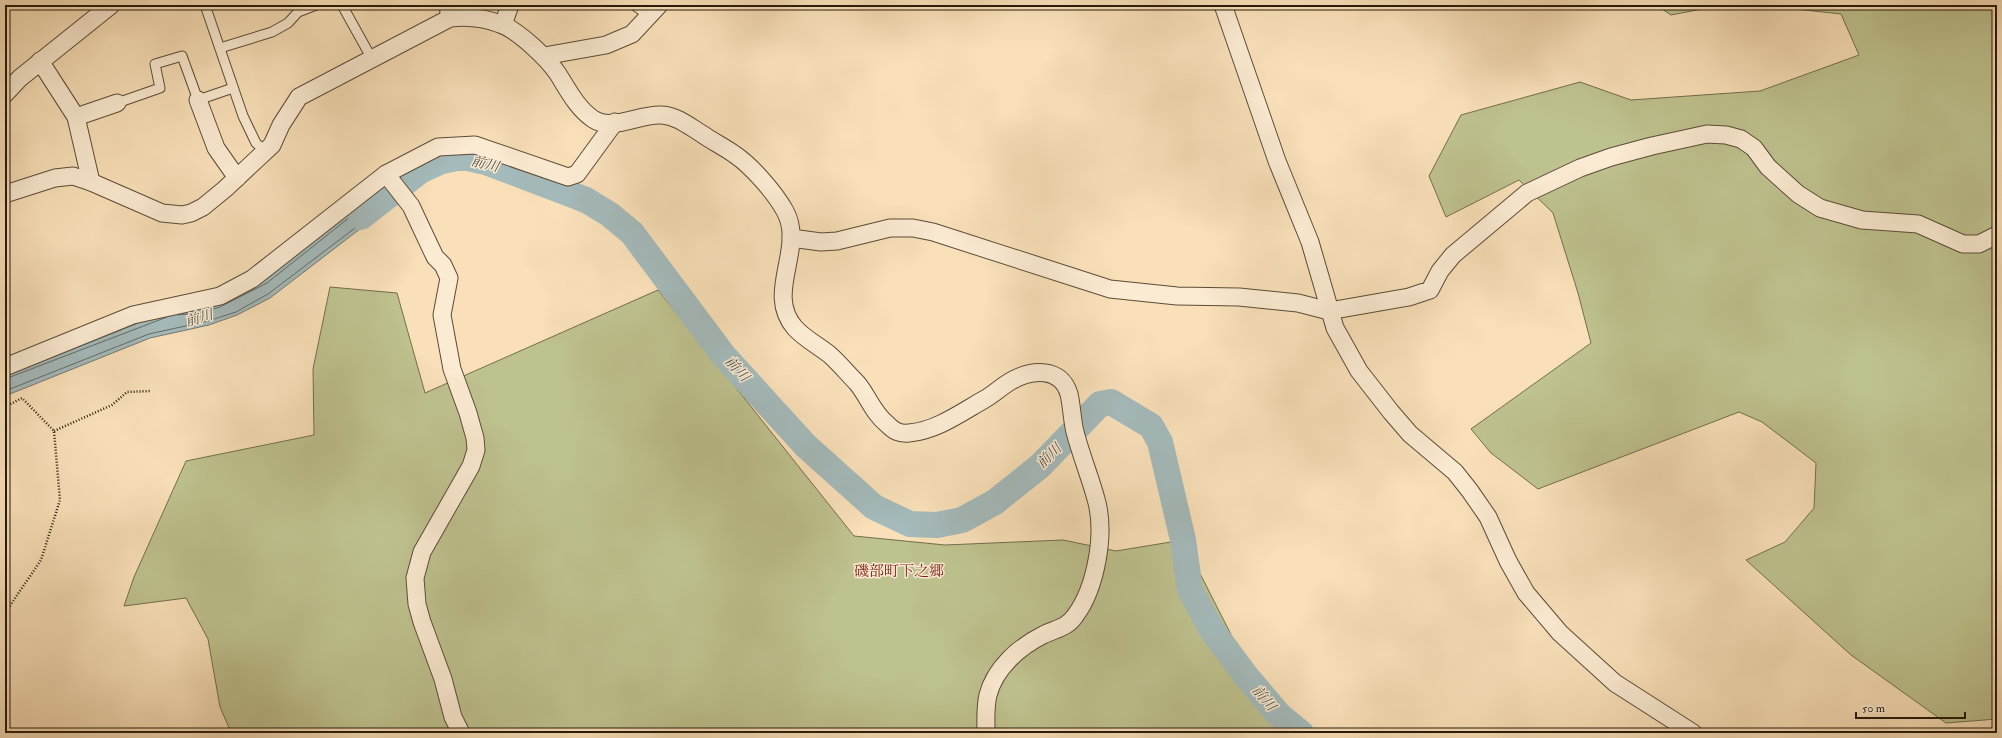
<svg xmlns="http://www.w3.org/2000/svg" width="2002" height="738" viewBox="0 0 2002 738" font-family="'IM FELL Double Pica','Noto Serif JP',serif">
<rect width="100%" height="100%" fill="#f9e0b9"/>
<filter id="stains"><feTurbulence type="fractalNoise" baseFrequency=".005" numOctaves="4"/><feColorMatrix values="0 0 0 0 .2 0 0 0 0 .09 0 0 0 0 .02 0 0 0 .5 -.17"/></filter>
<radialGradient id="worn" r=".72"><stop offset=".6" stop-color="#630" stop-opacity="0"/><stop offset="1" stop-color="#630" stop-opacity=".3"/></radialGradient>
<!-- green -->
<g fill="#bec28f" stroke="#726e4e">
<path d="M1656 5H1722L1671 15Z"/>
<path d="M1759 5H1997V719L1946 723 1851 655 1746 560 1785 542 1814 508 1816 463 1762 422 1739 412 1538 489 1491 453 1471 429 1591 343 1578 293 1553 213 1519 180 1446 217 1429 176 1461 115 1580 82 1631 100 1760 91 1859 55 1841 14Z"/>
<path d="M330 287 397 293 425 393 658 290 854 536 945 545 1063 540 1116 551 1183 540 1281 733H240L230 730 220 707 208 639 186 598 124 606 134 577 186 461 314 435 313 369Z"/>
</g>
<!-- water -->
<path fill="#a4babb" stroke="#727a75" d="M382 186 395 202 270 298 237 315 209 325 150 338 5 396V376L156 316 198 309Z"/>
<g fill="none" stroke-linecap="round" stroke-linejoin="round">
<!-- shore -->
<g stroke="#656a64" stroke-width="1">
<path d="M5 379 167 317"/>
<path d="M5 391 149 334 208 321 236 312 268 294 388 203V200L382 193H380L267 283 220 307 199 313 178 315"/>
</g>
<!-- river -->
<path stroke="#a4babb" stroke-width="26" d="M361 217 420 171 442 161 457 158H468L486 162 586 200 609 214 632 233 724 356 806 446 874 507 910 524 937 525 962 520 995 502 1040 466 1100 404 1111 402 1151 426 1160 442 1183 540 1190 590 1212 630 1246 676 1279 715 1301 733"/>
<!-- lane casing -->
<g stroke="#5b4c37" stroke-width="11">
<g id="lane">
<path d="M205 5 243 116 256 143 265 151"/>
<path d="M342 5 372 59"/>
<path d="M444 5 446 20"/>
<path d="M634 5 648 15"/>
<path d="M220 48 272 32 288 23 298 12 316 5"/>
<path d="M117 103 160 88 155 64 182 56 198 100 233 88"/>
</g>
</g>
<!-- street casing -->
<g stroke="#5b4c37" stroke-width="19">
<g id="street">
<path d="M1223 5 1277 161 1310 242 1335 328 1359 371 1391 412 1410 434 1455 472 1470 491 1488 517 1508 561 1526 593 1560 633 1615 683 1693 733"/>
<path d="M503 25 510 5"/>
<path d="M544 56 606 45 632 34 659 5"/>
<path d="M40 61 76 117 91 182"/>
<path d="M5 94 20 78 111 5"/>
<path d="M198 100 216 148 237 178"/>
<path d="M76 117 117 103"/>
<path d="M386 174 411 206 435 257 443 265 449 278 442 315 452 369 468 413 475 438 476 450 471 466 422 552 415 578 417 604 422 622 443 679 453 717 461 733"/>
<path d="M5 194 55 178 73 176 91 182 162 213 182 215 191 213 203 207 225 189 272 145 281 125 299 97 450 18C467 16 485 18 500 24 518 30 548 59 558 74 568 90 577 108 593 119 613 132 640 113 662 115 677 116 689 126 702 134 712 141 724 147 734 154 752 166 775 193 785 211 806 249 764 293 795 328 805 339 819 346 830 355 840 364 848 374 857 383 868 396 873 413 887 424 894 431 899 434 909 433 936 431 962 412 985 399 994 394 1002 386 1011 381 1032 369 1061 367 1069 394 1072 407 1072 420 1075 432 1081 455 1090 477 1096 499 1106 533 1096 588 1075 616 1067 628 1055 629 1043 635 1019 647 995 668 988 695 985 707 986 720 986 733"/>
<path d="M791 238 821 242 837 241 890 228H913L933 232 1110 289 1177 296 1239 297 1298 303 1329 311 1409 297 1430 290 1440 271 1453 255 1527 193 1580 168 1611 157 1652 146 1707 134 1726 135 1741 139 1754 148 1768 167 1798 194 1820 208 1862 220 1918 224 1963 244H1979L1997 235"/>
<path d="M5 367 133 315 220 296 252 279 386 174 438 147 475 145 568 177 577 174 615 122"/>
</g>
</g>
<!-- path -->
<g stroke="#261a0c" stroke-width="2.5" stroke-dasharray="1 2" stroke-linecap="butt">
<path d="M5 407 22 398 54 431 60 500 41 560 5 613"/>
<path d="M54 431 112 405 127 392 151 391"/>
</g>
<!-- lane -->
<use href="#lane" stroke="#fbebd2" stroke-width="9"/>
<!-- street -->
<use href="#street" stroke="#fbebd2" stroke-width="17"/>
</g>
<g text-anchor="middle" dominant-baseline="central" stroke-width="3" stroke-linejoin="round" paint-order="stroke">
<!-- water labels -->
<g font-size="14" font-style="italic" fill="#525249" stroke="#fbebd2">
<text transform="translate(485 164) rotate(14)">前川</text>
<text transform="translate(199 318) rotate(-16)">前川</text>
<text transform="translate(737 369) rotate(48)">前川</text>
<text transform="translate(1049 456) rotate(-45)">前川</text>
<text transform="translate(1264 698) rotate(50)">前川</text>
</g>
<!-- quarter labels -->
<g font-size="15" fill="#7a1f14" stroke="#fbebd2">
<text x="899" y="571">磯部町下之郷</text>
</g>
</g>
<!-- margin -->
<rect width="2002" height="738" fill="none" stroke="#f9e0b9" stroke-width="20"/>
<rect x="6" y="6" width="1990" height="726" fill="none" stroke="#261a0c" stroke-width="2"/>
<rect x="10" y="10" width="1982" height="718" fill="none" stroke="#261a0c"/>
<!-- scale -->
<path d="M1856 712v6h109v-6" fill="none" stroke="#261a0c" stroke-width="2"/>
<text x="1862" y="712" font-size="12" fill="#261a0c" stroke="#fbebd2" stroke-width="3" paint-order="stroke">50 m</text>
<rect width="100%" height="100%" filter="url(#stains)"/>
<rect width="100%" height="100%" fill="url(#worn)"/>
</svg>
